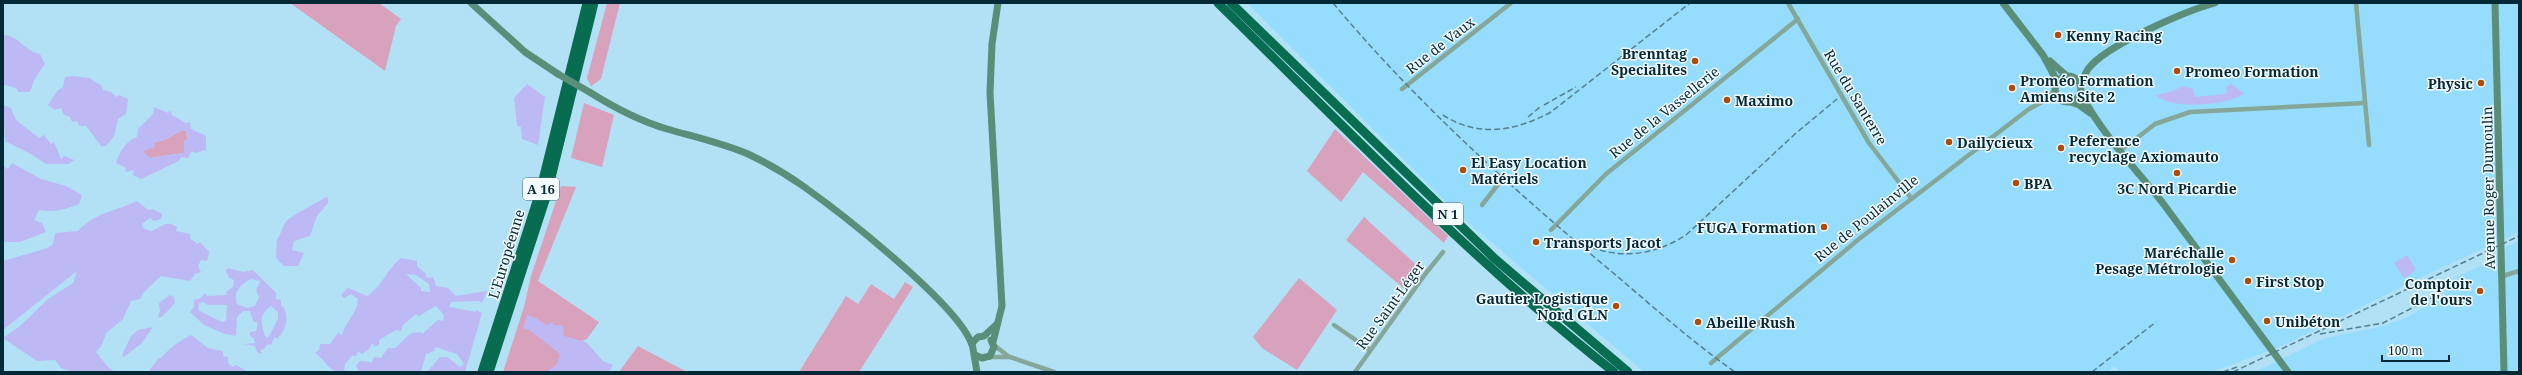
<svg xmlns="http://www.w3.org/2000/svg" width="2522" height="375" viewBox="0 0 2522 375" font-family="'Noto Serif',serif">
<rect width="100%" height="100%" fill="#b2e1f6"/>
<!-- built -->
<g fill="#96ddfd">
<path d="M1247 3H2519V232L2426 275 2284 345 2213 372H2119L2115 366 2108 372H1644L1458 214Z"/>
<path d="M2519 240V372H2255L2325 338 2380 327 2408 317 2445 294 2443 283 2491 261 2508 246Z"/>
</g>
<!-- green -->
<g fill="#d8a2bd">
<path d="M290 3H379L401 19 396 26 385 71Z"/>
<path d="M607 3H620L601 79 591 86 587 78Z"/>
<path d="M584 103 614 115 602 167 571 158Z"/>
<path d="M1335 129 1448 236 1444 243 1363 172 1341 202 1307 171Z"/>
<path d="M182 130 186 131 188 139 184 141V153L150 158 142 151 154 147 155 142 165 140Z"/>
<path d="M561 186 576 187 538 281 599 322 587 339 574 344 550 372H503L524 307 531 276Z"/>
<path d="M1364 217 1422 270 1407 291 1346 240Z"/>
<path d="M1299 278 1337 310 1297 370 1262 348 1253 337Z"/>
<path d="M905 282 913 287 859 372H799L846 296 858 304 871 284 894 299Z"/>
<path d="M638 346 687 372H619Z"/>
</g>
<!-- water -->
<g fill="#bdb9f5" fill-rule="evenodd">
<path d="M3 35C18 35 25 51 40 54L45 64 35 78 30 92H18L16 88 4 85Z"/>
<path d="M73 76 90 78 95 82 101 85 103 90 111 92 116 97 119 95 128 99 126 114 118 119 114 136 107 145 102 147 86 126H79L77 121 72 122 70 117 64 115 61 108 55 110 48 105 58 90 63 87 65 77Z"/>
<path d="M527 84 545 97 538 145 522 139 521 127 517 126 514 98Z"/>
<path d="M2231 84 2244 93C2231 106 2167 110 2156 95L2173 91 2183 86 2193 89 2195 97 2226 94 2227 86Z"/>
<path d="M3 105 11 108 16 120 39 138 44 135 51 144 54 142 61 159 65 156 74 160 69 164H46L31 154 5 141Z"/>
<path d="M154 107 168 113 170 110 172 115 186 123 190 122 191 129 206 136V150L195 153 192 151 188 158 182 157 177 162 141 179 133 175 134 170 125 172 126 168 116 163C119 152 126 141 137 137L138 129 153 114ZM182 130 186 131 188 138 184 141V153L150 158 143 151 154 147 155 142 165 140Z"/>
<path d="M12 163 41 179 66 186 82 195 79 204C66 209 54 213 39 210L34 220 42 223 46 232 20 242H3V166L8 169Z"/>
<path d="M326 197 328 198V203L317 216 310 236 294 241 292 250 304 253 298 266H284L276 258 277 239C283 232 282 223 290 218 301 210 314 205 326 197Z"/>
<path d="M137 201 148 210 153 209 162 214 161 219 154 221 150 218 142 224 143 228 151 231C161 228 166 219 177 227L176 231 190 234V239L198 244 200 242 209 252 207 261 201 260 198 266 201 272 195 274 190 281 161 276 143 293 140 299 131 301 123 319 106 333 102 345 96 352 108 367 115 372H73L61 368 55 360 37 361 3 338 20 326 48 299 73 283 77 271 3 330V261L48 248 53 244 55 233 78 231C94 213 116 211 137 201Z"/>
<path d="M2407 255 2416 270 2404 278 2394 263Z"/>
<path d="M401 258 417 261V266L426 274 427 278 433 277 436 286 448 288 456 296 487 291 482 303 479 301 451 302 449 307 476 312V310L482 313 465 372H427L440 357H447L460 367 464 364 457 354 435 347 434 351 426 354 421 372H359L356 366 360 361 372 362 374 357 381 358 388 348H395L411 333 421 332 422 334 438 320 443 321 444 315 436 306 419 316 416 314 403 325 401 331 396 330 379 340V344L375 347 372 343 369 349 362 354 358 351 356 356H352L345 364 344 372C327 372 327 361 315 353L319 350 320 344H330L338 333 342 335C346 321 358 312 358 299L351 294 344 298 341 295 348 288 367 296C381 288 387 269 401 258ZM406 274 416 275 429 284 430 292 421 291V288Z"/>
<path d="M228 268 243 272 253 270 276 293V299L281 300V305L284 308C289 320 286 329 278 338H274L271 345 268 344 264 349 261 350V354L257 352 255 346 244 344 255 343 254 338 250 336V332L256 331 258 323 253 321 250 311H243L237 317 236 336 225 334 204 325 190 312 194 307V300L201 298 205 293 207 296 227 295 226 292 233 287 234 280 229 278 226 271ZM251 279 260 281 256 290 259 297 255 306 247 308 237 304C233 291 240 285 251 279ZM203 302 209 305H227L226 321 222 322 198 310 199 303ZM271 306 278 312V319L268 338 266 337C260 324 259 314 271 306Z"/>
<path d="M170 295 174 297 175 303 162 317H158L160 311 159 303Z"/>
<path d="M527 315 534 317 547 325 552 322 554 325 563 326 564 336 586 342 603 361 613 365 609 372H547L557 364 560 354 531 331 523 328Z"/>
<path d="M153 327 142 343 124 357 122 355 131 336 138 330Z"/>
<path d="M191 335 208 348 223 351V356L228 357V363L233 367 236 365 249 372H148L159 358H161C169 349 180 340 191 335Z"/>
</g>
<g fill="none" stroke-linecap="round" stroke-linejoin="round">
<!-- street -->
<g stroke="#85a799" stroke-width="4.5">
<path d="M1788 3 1869 143 1911 198"/>
<path d="M2356 3 2369 145"/>
<path d="M1402 89 1511 3"/>
<path d="M2045 100 2055 90"/>
<path d="M2120 151 2155 124 2190 112 2365 103"/>
<path d="M1482 205 1499 183"/>
<path d="M1551 230 1606 174 1798 19"/>
<path d="M2503 276 2519 271"/>
<path d="M1334 325 1370 350"/>
<path d="M994 345 1008 356"/>
<path d="M988 357H1010L1054 372"/>
<path d="M1711 363 1859 239 2029 109 2044 101 2059 99"/>
<path d="M1355 372 1426 273 1443 252"/>
</g>
<!-- secondary -->
<g stroke="#5a8e79" stroke-width="7">
<path d="M471 3 525 52 558 74"/>
<path d="M2003 3 2043 55 2057 81"/>
<path d="M2495 3 2504 372"/>
<path d="M2050 61 2067 76"/>
<circle cx="2068" cy="89" r="13"/>
<path d="M2081 86C2082 80 2085 74 2088 69 2106 45 2186 11 2215 3"/>
<path d="M591 93C615 108 640 121 667 129 695 137 722 143 748 154 767 163 786 174 803 186 841 213 959 305 972 345"/>
<path d="M2081 94C2102 134 2134 167 2162 202L2288 372"/>
<path d="M2071 102 2079 105 2090 113"/>
<path d="M993 342 1002 306 990 93 992 44 998 3"/>
<path d="M975 355 982 358 990 356 994 347 991 340"/>
<path d="M977 372 972 343 978 337 984 336 997 324"/>
</g>
<!-- highway -->
<g stroke="#076c50" stroke-width="9">
<path d="M1218 3C1347 129 1472 261 1614 372"/>
<path d="M1231 3 1495 259 1628 372"/>
<path d="M482 372 540 192 587 3"/>
<path d="M489 372 547 194 594 3"/>
</g>
<!-- rail -->
<g stroke="#557f8f" stroke-width="1.5" stroke-dasharray="6 3" stroke-linecap="butt">
<path d="M1333 3C1416 102 1512 189 1611 271 1651 305 1691 341 1735 372"/>
<path d="M1544 105 1576 87"/>
<path d="M1443 115C1478 138 1516 131 1551 112L1690 3"/>
<path d="M1528 117 1540 107"/>
<path d="M1583 244C1619 260 1653 256 1686 235L1795 134 1837 99"/>
<path d="M2320 334 2383 323 2443 292"/>
<path d="M2092 372 2156 322"/>
<path d="M2223 372 2237 367"/>
<path d="M2233 372 2519 236"/>
</g>
<!-- secondary-bridge -->
<path stroke="#5a8e79" stroke-width="7" d="M558 74 591 93"/>
</g>
<!-- markers -->
<g fill="#ad4c06" stroke="#f4fbff" stroke-width="1.5">
<circle cx="2058" cy="35" r="4"/>
<circle cx="1695" cy="61" r="4"/>
<circle cx="2177" cy="71" r="4"/>
<circle cx="2481" cy="83" r="4"/>
<circle cx="2012" cy="88" r="4"/>
<circle cx="1727" cy="100" r="4"/>
<circle cx="1949" cy="142" r="4"/>
<circle cx="2061" cy="148" r="4"/>
<circle cx="1463" cy="170" r="4"/>
<circle cx="2177" cy="173" r="4"/>
<circle cx="2016" cy="183" r="4"/>
<circle cx="1824" cy="227" r="4"/>
<circle cx="1536" cy="242" r="4"/>
<circle cx="2232" cy="260" r="4"/>
<circle cx="2248" cy="281" r="4"/>
<circle cx="2480" cy="291" r="4"/>
<circle cx="1616" cy="306" r="4"/>
<circle cx="2267" cy="321" r="4"/>
<circle cx="1698" cy="322" r="4"/>
</g>
<g text-anchor="middle" dominant-baseline="central" stroke-width="3" stroke-linejoin="round" paint-order="stroke">
<!-- shield labels -->
<g fill="#f4fbff" stroke="#4c6872" stroke-width="1">
<rect x="523" y="178" width="36" height="22" rx="3"/>
<rect x="1433" y="203" width="30" height="22" rx="3"/>
</g>
<g font-size="13" font-weight="bold" fill="#042936">
<text x="541" y="189">A 16</text>
<text x="1448" y="214">N 1</text>
</g>
<!-- poi labels -->
<g font-size="14" font-weight="bold" fill="#042936" stroke="#f4fbff" text-anchor="start">
<text x="2066" y="35">Kenny Racing</text>
<text x="1687" y="53" text-anchor="end">Brenntag<tspan x="1687" dy="16">Specialites</tspan></text>
<text x="2185" y="71">Promeo Formation</text>
<text x="2020" y="80">Proméo Formation<tspan x="2020" dy="16">Amiens Site 2</tspan></text>
<text x="2473" y="83" text-anchor="end">Physic</text>
<text x="1735" y="100">Maximo</text>
<text x="2069" y="140">Peference<tspan x="2069" dy="16">recyclage Axiomauto</tspan></text>
<text x="1957" y="142">Dailycieux</text>
<text x="1471" y="162">El Easy Location<tspan x="1471" dy="16">Matériels</tspan></text>
<text x="2024" y="183">BPA</text>
<text x="2177" y="188" text-anchor="middle">3C Nord Picardie</text>
<text x="1816" y="227" text-anchor="end">FUGA Formation</text>
<text x="1544" y="242">Transports Jacot</text>
<text x="2224" y="252" text-anchor="end">Maréchalle<tspan x="2224" dy="16">Pesage Métrologie</tspan></text>
<text x="2256" y="281">First Stop</text>
<text x="2472" y="283" text-anchor="end">Comptoir<tspan x="2472" dy="16">de l'ours</tspan></text>
<text x="1608" y="298" text-anchor="end">Gautier Logistique<tspan x="1608" dy="16">Nord GLN</tspan></text>
<text x="2275" y="321">Unibéton</text>
<text x="1706" y="322">Abeille Rush</text>
</g>
<!-- street labels -->
<g font-size="14" fill="#042936" stroke="#f4fbff">
<text transform="translate(1440 45) rotate(-38)">Rue de Vaux</text>
<text transform="translate(1856 97) rotate(59)">Rue du Santerre</text>
<text transform="translate(1664 112) rotate(-39)">Rue de la Vassellerie</text>
<text transform="translate(2488 188) rotate(-91)">Avenue Roger Dumoulin</text>
<text transform="translate(1866 218) rotate(-39)">Rue de Poulainville</text>
<text transform="translate(506 254) rotate(-73)">L'Européenne</text>
<text transform="translate(1390 305) rotate(-54)">Rue Saint-Léger</text>
</g>
</g>
<!-- border -->
<rect width="2522" height="375" fill="none" stroke="#042936" stroke-width="8"/>
<!-- scale -->
<path d="M2382 355v6h67v-6" fill="none" stroke="#042936" stroke-width="2"/>
<text x="2388" y="355" font-size="12" fill="#042936" stroke="#f4fbff" stroke-width="3" paint-order="stroke">100 m</text>
</svg>
